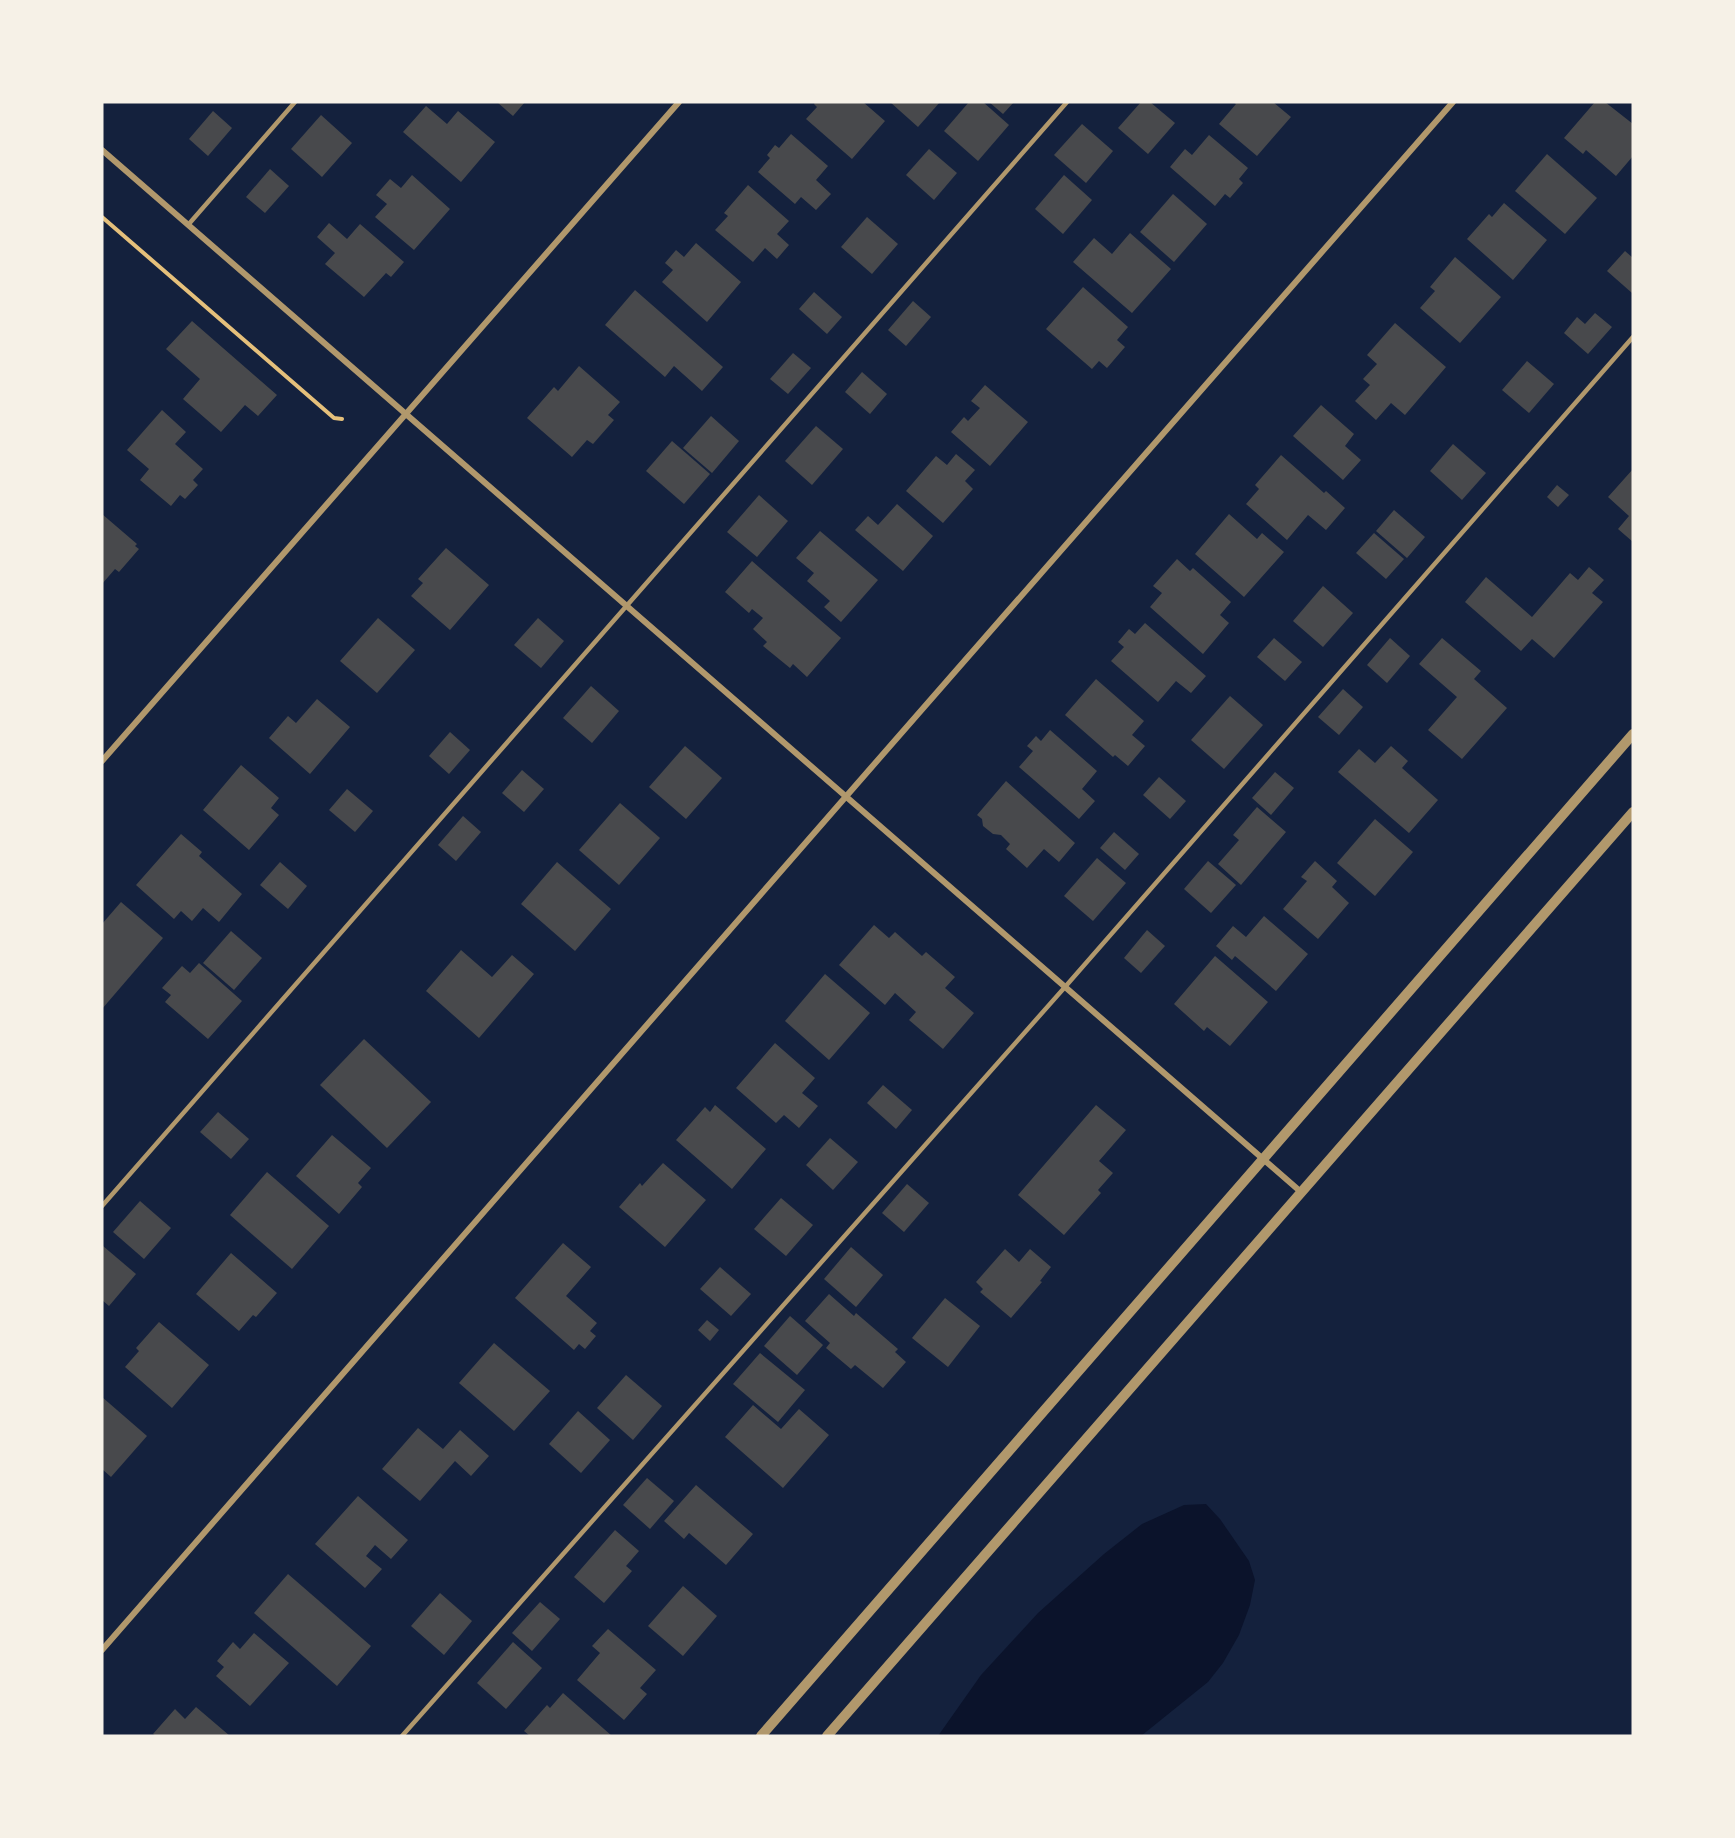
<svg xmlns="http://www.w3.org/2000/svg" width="1735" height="1838" viewBox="0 0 1735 1838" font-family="'Noto Serif',serif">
<rect width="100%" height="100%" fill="#14213d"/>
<!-- water -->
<path fill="#0b132b" d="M1206 1504 1220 1519 1249 1561 1255 1580 1250 1605 1239 1635 1223 1663 1208 1682 1141 1736H938L981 1675 1038 1613 1104 1554 1142 1524 1184 1505Z"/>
<!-- building -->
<g fill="#48494c">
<path d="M497 102H525L513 116Z"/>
<path d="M815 102H863L885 121 852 159 806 119 817 107 814 104Z"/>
<path d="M890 102H940L918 127Z"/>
<path d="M969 102H983L1009 125 978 161 944 131Z"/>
<path d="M989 102H1014L1003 114Z"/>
<path d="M1141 102H1150L1175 123 1148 154 1118 128Z"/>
<path d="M1233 102H1273L1291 117 1257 156 1219 124 1236 104Z"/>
<path d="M1595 102H1605L1633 124V156L1616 176 1586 150 1583 154 1564 138Z"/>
<path d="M426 106 447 124 458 111 495 142 461 182 403 132Z"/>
<path d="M213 111 232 128 208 156 189 139Z"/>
<path d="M321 115 352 143 322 177 291 149Z"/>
<path d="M1082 124 1113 151 1086 183 1054 155Z"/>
<path d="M791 134 828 166 816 180 831 194 816 210 801 197 795 204 758 172 770 158 767 155 775 145 779 148Z"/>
<path d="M1209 135 1248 168 1239 179 1243 183 1230 198 1225 194 1215 206 1170 167 1185 149 1192 155Z"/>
<path d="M929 149 957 173 934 200 906 175Z"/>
<path d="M1547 154 1597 198 1565 234 1515 191Z"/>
<path d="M270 169 289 186 265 213 246 197Z"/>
<path d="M412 175 450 209 414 250 375 217 387 204 376 195 390 179 401 188Z"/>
<path d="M1064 175 1092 200 1063 234 1035 209Z"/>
<path d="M748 185 789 221 777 234 789 245 777 259 765 248 753 262 715 230 728 216 724 213Z"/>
<path d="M1173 194 1207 224 1174 262 1140 232Z"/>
<path d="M1504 203 1547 240 1513 280 1467 239 1489 214 1492 217Z"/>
<path d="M867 217 898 244 872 274 841 247Z"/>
<path d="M329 223 347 239 360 224 404 262 391 277 386 273 364 297 325 264 335 253 317 237Z"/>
<path d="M1130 233 1171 269 1132 313 1073 262 1094 238 1112 254Z"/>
<path d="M696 243 741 282 707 322 662 282 673 270 665 263 676 250 684 257Z"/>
<path d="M1625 251 1633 258 1632 293 1607 271Z"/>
<path d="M1455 257 1501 297 1460 343 1420 308 1435 291 1430 287Z"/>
<path d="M1083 287 1128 327 1117 340 1125 347 1107 368 1099 361 1092 369 1046 329Z"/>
<path d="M635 290 723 367 702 391 674 366 665 377 605 325Z"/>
<path d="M814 292 842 317 827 334 799 309Z"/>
<path d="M913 301 931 317 906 346 888 330Z"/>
<path d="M1595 313 1612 327 1588 354 1564 333 1577 317 1585 324Z"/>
<path d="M192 321 277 395 258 416 245 405 221 432 183 399 200 379 166 349Z"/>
<path d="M1395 323 1446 367 1405 415 1391 403 1376 420 1355 401 1370 385 1363 379 1377 364 1367 355Z"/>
<path d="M793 353 811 368 788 394 770 379Z"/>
<path d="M1527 361 1554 384 1529 413 1502 390Z"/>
<path d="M579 366 620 402 608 415 614 420 593 444 587 440 572 457 527 418 554 387 558 391Z"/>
<path d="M862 372 887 394 870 414 845 392Z"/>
<path d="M985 385 1028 422 990 466 951 432 964 417 968 421 980 408 971 401Z"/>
<path d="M1321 405 1354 434 1345 446 1361 460 1343 480 1293 436Z"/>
<path d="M162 410 186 432 175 444 203 469 193 480 198 485 185 499 180 495 171 506 140 480 149 469 127 450Z"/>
<path d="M711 416 739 441 712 473 683 448Z"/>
<path d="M816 426 843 449 812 485 785 461Z"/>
<path d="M672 441 710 474 684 504 646 471Z"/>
<path d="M1453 444 1486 473 1462 500 1430 471Z"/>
<path d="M956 454 975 470 965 481 973 489 943 523 906 491 936 456 947 465Z"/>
<path d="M1281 455 1324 493 1326 491 1345 508 1326 530 1308 515 1287 540 1246 504 1259 489 1255 485Z"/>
<path d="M1633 469V542L1618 529 1629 516 1608 497Z"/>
<path d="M1557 485 1569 495 1558 507 1547 497Z"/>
<path d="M759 495 788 521 757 557 727 532Z"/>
<path d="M897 504 933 536 903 571 855 530 868 516 878 525Z"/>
<path d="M1394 510 1425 537 1407 558 1376 531Z"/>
<path d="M102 514 137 544 135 546 139 549 119 572 115 569 102 584Z"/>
<path d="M1229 514 1257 539 1262 533 1284 552 1244 597 1195 554Z"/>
<path d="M820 531 878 580 841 622 824 607 830 601 807 581 814 573 796 558Z"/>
<path d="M1374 533 1404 559 1386 579 1356 553Z"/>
<path d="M446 548 489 585 450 630 411 596 423 583 418 579Z"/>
<path d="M1177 559 1190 571 1193 568 1231 602 1220 615 1229 623 1203 654 1150 607 1162 593 1153 586Z"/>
<path d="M752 561 841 638 807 677 793 664 790 668 763 646 767 642 753 629 763 618 752 609 749 613 725 592Z"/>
<path d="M1589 567 1604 580 1592 593 1603 602 1554 658 1532 639 1521 651 1465 602 1486 577 1532 617 1570 573 1578 580Z"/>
<path d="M1323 586 1353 613 1323 647 1293 621Z"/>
<path d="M378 618 415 650 377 693 340 661Z"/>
<path d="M538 618 564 641 541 668 514 645Z"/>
<path d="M1145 623 1206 676 1191 693 1176 681 1158 702 1111 661 1124 647 1118 642 1129 629 1135 634Z"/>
<path d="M1274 638 1302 662 1285 681 1257 657Z"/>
<path d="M1390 638 1410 656 1387 683 1367 665Z"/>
<path d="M1442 638 1481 671 1474 679 1507 708 1462 759 1428 730 1457 697 1419 664Z"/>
<path d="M1096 679 1144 721 1132 735 1145 746 1128 766 1115 755 1113 757 1065 715Z"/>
<path d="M591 686 619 711 592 743 563 718Z"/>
<path d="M1343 689 1363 707 1339 735 1318 717Z"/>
<path d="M1230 696 1263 725 1224 769 1191 740Z"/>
<path d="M317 699 350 727 310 774 269 738 288 716 296 723Z"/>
<path d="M1050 730 1097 771 1082 789 1095 801 1079 819 1019 767 1033 751 1027 746 1036 736 1041 741Z"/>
<path d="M450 732 470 750 449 774 429 756Z"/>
<path d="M685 746 722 778 686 819 649 787Z"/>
<path d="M1391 746 1408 761 1402 768 1438 800 1409 833 1338 772 1359 749 1375 763Z"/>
<path d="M241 765 279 798 271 808 279 815 249 850 203 810Z"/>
<path d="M522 770 544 789 524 812 502 793Z"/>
<path d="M1275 772 1294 788 1271 815 1252 798Z"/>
<path d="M1159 777 1186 801 1170 819 1143 795Z"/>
<path d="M1006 781 1075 843 1059 862 1044 849 1027 868 1006 849 1010 844 1001 835 993 834 983 826 982 819 977 815Z"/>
<path d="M347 789 373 811 355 832 329 810Z"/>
<path d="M620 803 660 838 619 885 579 850Z"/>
<path d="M1257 807 1286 832 1241 885 1218 864 1239 840 1233 835Z"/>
<path d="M463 816 481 832 456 861 438 845Z"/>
<path d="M1375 819 1413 852 1375 896 1337 863Z"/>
<path d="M1114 832 1139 854 1125 870 1100 848Z"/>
<path d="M181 834 202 852 199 856 242 894 219 922 203 908 192 921 181 911 174 919 136 885Z"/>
<path d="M1097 858 1126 883 1093 921 1064 896Z"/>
<path d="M1208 861 1236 885 1211 913 1184 889Z"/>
<path d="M1315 861 1337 881 1332 887 1349 903 1318 939 1283 909 1307 881 1301 877Z"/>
<path d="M280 862 307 886 288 909 260 885Z"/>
<path d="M557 862 611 909 575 951 521 904Z"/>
<path d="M121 902 163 938 102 1009V924Z"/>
<path d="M1264 916 1308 954 1276 991 1235 956 1232 960 1216 946 1233 926 1246 937Z"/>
<path d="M874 925 889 938 895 932 922 956 926 952 955 977 945 988 974 1013 943 1049 909 1020 916 1012 895 993 885 1005 839 965Z"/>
<path d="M1147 930 1165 946 1141 973 1124 958Z"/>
<path d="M231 931 262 958 234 990 203 963Z"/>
<path d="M461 950 492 977 512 955 534 974 479 1038 426 991Z"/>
<path d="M1215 956 1268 1002 1230 1046 1207 1027 1204 1031 1174 1004Z"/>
<path d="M199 963 242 1001 208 1039 165 1002 171 995 162 988 182 966 190 973Z"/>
<path d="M825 974 870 1013 829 1060 785 1021Z"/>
<path d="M364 1039 431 1102 387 1148 320 1085Z"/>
<path d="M775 1043 815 1078 802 1093 818 1106 799 1128 784 1115 776 1123 736 1088Z"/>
<path d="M883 1085 912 1110 896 1129 867 1103Z"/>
<path d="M715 1105 766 1149 732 1189 676 1140 705 1107 710 1112Z"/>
<path d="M1096 1105 1126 1130 1099 1161 1113 1173 1098 1190 1101 1193 1064 1235 1018 1195Z"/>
<path d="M218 1112 249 1139 231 1159 200 1132Z"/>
<path d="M332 1135 371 1168 358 1183 362 1187 339 1214 296 1176Z"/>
<path d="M830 1138 858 1162 833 1190 806 1165Z"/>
<path d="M663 1163 706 1200 665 1247 619 1207 640 1183 642 1186Z"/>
<path d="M267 1172 329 1226 292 1269 230 1215Z"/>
<path d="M907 1184 929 1203 904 1232 882 1213Z"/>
<path d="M781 1198 813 1225 786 1256 754 1229Z"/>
<path d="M140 1201 171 1228 144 1259 113 1232Z"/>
<path d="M563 1243 591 1267 566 1296 597 1323 590 1331 596 1336 585 1349 579 1344 574 1350 515 1298Z"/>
<path d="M103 1246 136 1274 109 1306 102 1300V1248Z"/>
<path d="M851 1247 883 1275 856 1307 824 1279Z"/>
<path d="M1005 1249 1019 1262 1030 1249 1051 1267 1040 1281 1042 1282 1011 1318 980 1292 983 1289 976 1282Z"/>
<path d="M231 1253 277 1293 256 1317 253 1315 239 1331 196 1294Z"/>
<path d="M720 1267 751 1294 731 1316 700 1289Z"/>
<path d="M829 1294 854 1316 856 1313 898 1349 895 1352 906 1362 883 1388 855 1365 851 1369 826 1348 830 1343 805 1321Z"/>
<path d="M945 1298 980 1326 948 1367 912 1338Z"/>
<path d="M790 1316 823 1345 797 1375 764 1346Z"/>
<path d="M707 1320 719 1330 710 1341 698 1330Z"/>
<path d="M159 1322 209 1365 172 1408 125 1367 139 1351 136 1348Z"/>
<path d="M494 1343 550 1391 514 1431 459 1383Z"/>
<path d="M760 1353 805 1390 778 1422 733 1384Z"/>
<path d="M626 1375 662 1406 633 1440 597 1408Z"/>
<path d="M102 1397 147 1436 111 1477 102 1469Z"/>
<path d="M753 1405 781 1429 799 1409 829 1435 783 1488 725 1437Z"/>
<path d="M578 1411 610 1440 581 1473 549 1444Z"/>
<path d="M418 1428 443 1449 460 1430 489 1456 471 1476 455 1461 420 1501 382 1469Z"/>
<path d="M647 1478 674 1501 650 1529 623 1505Z"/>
<path d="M696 1485 753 1534 726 1565 689 1533 684 1539 664 1521Z"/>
<path d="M358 1496 408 1540 391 1559 375 1545 366 1556 382 1569 365 1588 315 1544Z"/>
<path d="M615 1530 639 1551 626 1566 632 1571 604 1603 574 1577Z"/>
<path d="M288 1574 371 1646 337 1686 254 1613Z"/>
<path d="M683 1586 717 1616 683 1656 648 1626Z"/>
<path d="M440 1593 472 1621 444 1655 411 1626Z"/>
<path d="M540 1602 560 1619 532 1651 512 1633Z"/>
<path d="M608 1629 656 1670 640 1688 647 1694 624 1720 577 1680 600 1653 592 1646Z"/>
<path d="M254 1633 289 1663 250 1706 216 1676 224 1667 217 1661 233 1642 240 1649Z"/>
<path d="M513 1642 542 1668 506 1709 477 1683Z"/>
<path d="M563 1693 612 1736H530L524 1731 547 1705 550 1708Z"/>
<path d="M196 1707 230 1736H156L153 1734 175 1709 185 1719Z"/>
</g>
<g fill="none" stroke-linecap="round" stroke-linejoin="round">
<!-- path -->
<path stroke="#e5c07b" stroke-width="4" d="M102 217 334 418 342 419"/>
<!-- service -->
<g stroke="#b1986c" stroke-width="4.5">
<path d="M188 225 295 102"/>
<path d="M102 1206 1067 102"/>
<path d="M402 1736 1065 987 1633 337"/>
</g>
<!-- minor -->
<g stroke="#b1986c" stroke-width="6">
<path d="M102 150 1301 1192"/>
<path d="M102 761 679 102"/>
<path d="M102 1650 870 769 1453 102"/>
</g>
<!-- tertiary -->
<g stroke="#b1986c" stroke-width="10">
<path d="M761 1736 1633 734"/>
<path d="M827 1736 1633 812"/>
</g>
</g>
<!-- border -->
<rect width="1735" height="1838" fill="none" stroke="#f6f1e7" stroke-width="207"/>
</svg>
